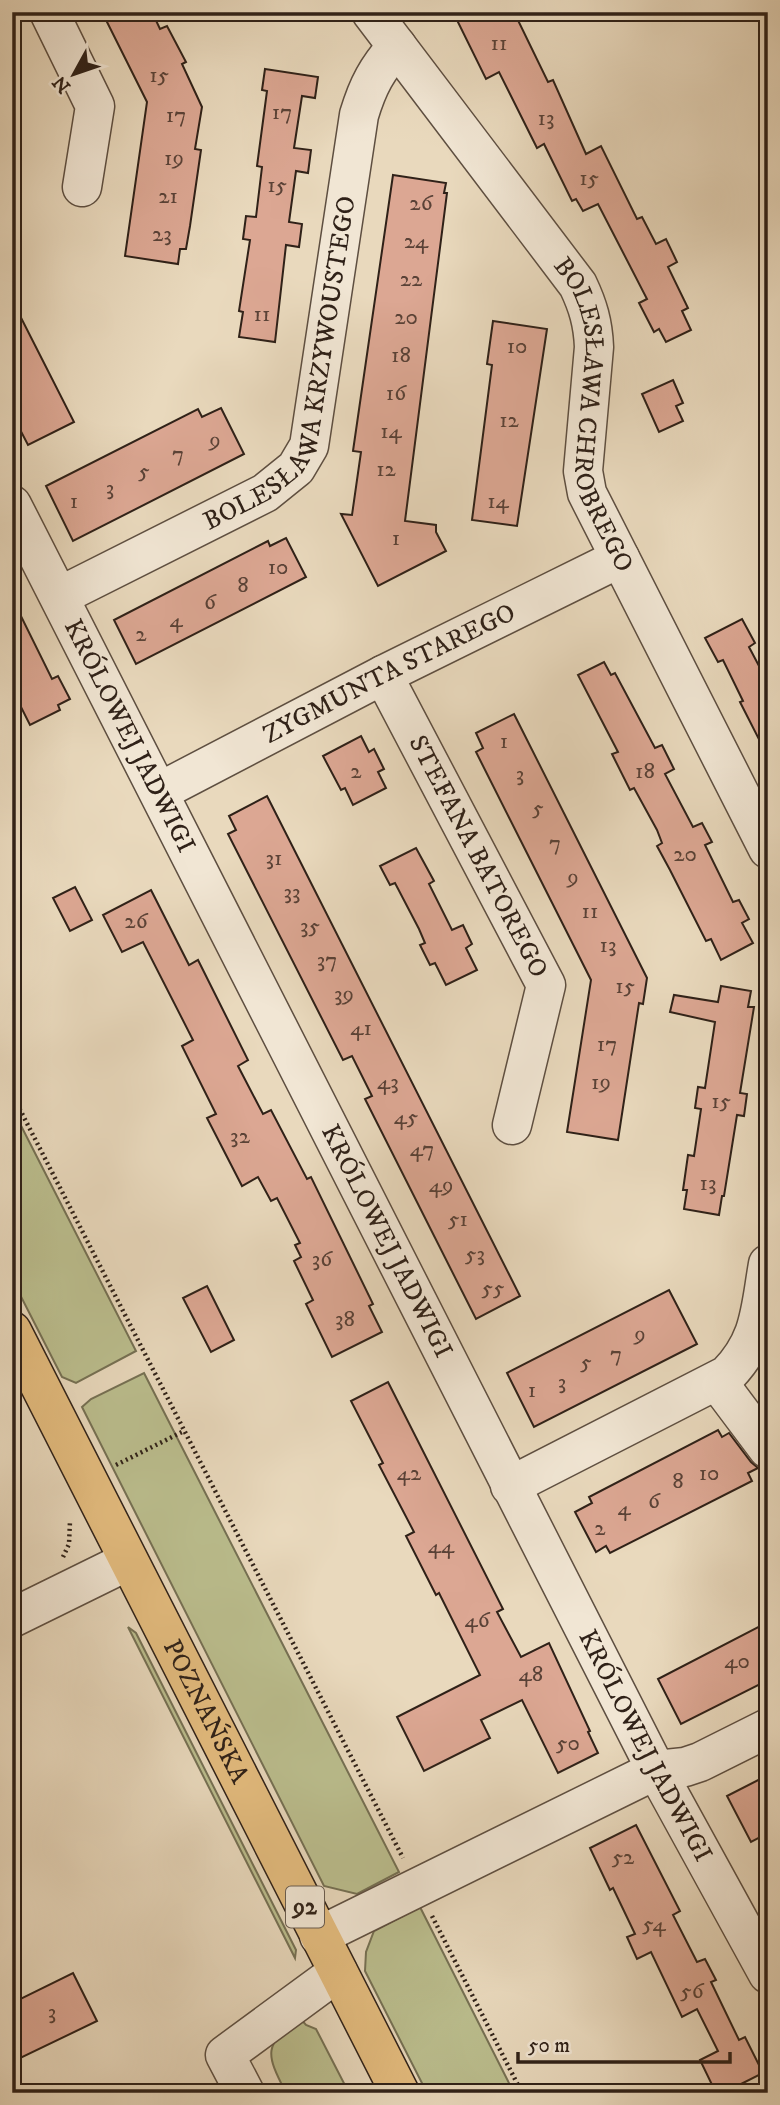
<svg xmlns="http://www.w3.org/2000/svg" width="780" height="2105" viewBox="0 0 780 2105" font-family="'IM FELL DW Pica',serif">
<rect width="100%" height="100%" fill="#e9d9bd"/>
<filter id="stains"><feTurbulence type="fractalNoise" baseFrequency=".00286" numOctaves="4"/><feColorMatrix values="0 0 0 0 .2 0 0 0 0 .09 0 0 0 0 .02 0 0 0 .5 -.17"/></filter>
<radialGradient id="worn" r=".72"><stop offset=".6" stop-color="#630" stop-opacity="0"/><stop offset="1" stop-color="#630" stop-opacity=".3"/></radialGradient>
<!-- green -->
<g fill="#bbbe8e" stroke="#757053" stroke-width="2">
<path d="M12 1108 136 1351 76 1383 62 1377 12 1279Z"/>
<path d="M144 1373 399 1872 357 1894 324 1886 82 1407 91 1399Z"/>
<path d="M128 1627 136 1633 296 1950 295 1958Z"/>
<path d="M420 1907 514 2093H427L365 1971 366 1952 374 1931Z"/>
<path d="M299 2017 306 2025 316 2029 349 2093H286C265 2052 264 2046 299 2017Z"/>
</g>
<!-- building -->
<g fill="#dca793" stroke="#2f2118" stroke-width="2">
<path d="M102 12H152L160 29 167 26 186 62 182 64 202 107 195 149 201 150 190 226 186 249H180L178 264 125 256 147 102Z"/>
<path d="M453 12H514L548 82 553 80 586 154 601 146 637 219 642 217 656 244 666 239 677 262 668 267 688 308 682 311 691 330 666 342 659 329 654 332 639 303 647 299 598 204 583 211 576 199 572 201 544 144 537 148 499 72 486 79Z"/>
<path d="M265 69 318 77 315 98 302 96 294 148 311 150 308 173 296 171 289 222 302 224 299 247 286 245 275 342 239 337 243 312 239 311 250 240 243 239 246 216 256 217 262 167 257 166 267 91 262 90Z"/>
<path d="M393 175 446 183 444 193H447L405 521 436 525V532L446 551 378 586 341 514 352 515 361 452 353 451Z"/>
<path d="M12 300 74 422 28 445 12 414Z"/>
<path d="M493 321 547 329 517 526 472 520 492 365 487 364Z"/>
<path d="M673 380 683 403 676 406 683 421 659 432 642 394Z"/>
<path d="M221 408 244 454 73 541 46 486 198 409 202 417Z"/>
<path d="M286 538 306 577 136 664 114 620 268 541 270 546Z"/>
<path d="M12 598 52 679 58 676 70 699 58 705 60 710 30 725 19 703 12 706Z"/>
<path d="M742 619 755 643 749 647 768 683V757L740 702 743 701 723 660 718 662 705 638Z"/>
<path d="M604 662 611 675 615 673 655 748 662 745 674 769 665 774 693 827 702 823 712 842 705 845 733 902 739 900 749 919 742 923 753 943 721 960 711 939 706 941 670 870 657 846 662 843 657 830 634 788 630 790 612 754 618 752 578 675Z"/>
<path d="M514 714 647 978 643 1004 639 1003 618 1140 567 1132 591 980 476 752 483 748 476 733Z"/>
<path d="M361 736 369 752 374 749 384 769 378 772 386 788 353 805 345 788 341 790 323 756Z"/>
<path d="M267 796 520 1296 476 1319 365 1099 372 1096 352 1056 343 1060 228 834 236 830 229 816Z"/>
<path d="M416 848 434 881 429 884 452 930 463 925 472 944 466 948 477 970 446 985 435 963 430 965 420 945 425 943 419 929 395 883 390 885 380 866Z"/>
<path d="M75 887 92 920 70 931 53 898Z"/>
<path d="M151 890 189 965 198 960 248 1060 238 1066 263 1114 271 1110 307 1179 311 1177 373 1304 369 1306 382 1332 332 1357 306 1304 313 1300 294 1261 301 1257 295 1245 300 1243 277 1198 271 1201 258 1177 242 1186 207 1118 216 1114 182 1046 193 1040 143 942 122 952 103 915Z"/>
<path d="M721 986 751 991 748 1007H754L740 1093 747 1094 744 1116 737 1115 724 1196H722L719 1215 684 1209 687 1190H683L688 1155 694 1156 701 1109 695 1108 698 1087 705 1088 715 1022 670 1012 674 995 718 1002Z"/>
<path d="M207 1286 234 1340 211 1352 183 1298Z"/>
<path d="M669 1290 697 1344 534 1427 507 1373Z"/>
<path d="M388 1382 503 1609 497 1612 521 1657 549 1643 590 1731 588 1732 598 1753 558 1773 522 1700 481 1720 490 1738 424 1771 397 1717 480 1675 439 1593 436 1595 406 1536 414 1532 379 1465 383 1463 351 1401Z"/>
<path d="M718 1430 722 1437 729 1433 751 1462 758 1468 748 1473 752 1481 610 1553 606 1546 596 1552 575 1512 592 1503 589 1497Z"/>
<path d="M768 1622V1680L681 1724 658 1679Z"/>
<path d="M768 1775V1833L751 1842 727 1796Z"/>
<path d="M636 1825 680 1911 673 1915 697 1962 705 1959 716 1980 711 1982 739 2040 745 2037 763 2073 741 2084 746 2093H716L700 2060 718 2051 697 2009 682 2017 651 1952 637 1959 627 1937 635 1934 613 1888 610 1890 590 1848Z"/>
<path d="M73 1973 97 2021 12 2062V2003Z"/>
</g>
<g fill="none" stroke-linecap="round" stroke-linejoin="round">
<!-- minor casing -->
<g stroke="#5e4f41" stroke-width="41">
<g id="minor">
<path d="M49 12 95 106 82 187"/>
<path id="s1" d="M371 12 578 285C588 306 593 323 594 347L583 471 587 493 768 849"/>
<path id="s2" d="M12 505 656 1770 768 1974"/>
<path id="s3" d="M60 596 265 493 296 468 309 446 359 115C368 85 377 69 397 46"/>
<path id="s4" d="M383 675 546 985 512 1125"/>
<path id="s5" d="M159 792 383 675 620 558"/>
<path d="M717 1381 768 1449"/>
<path d="M510 1486 727 1375C761 1340 760 1310 768 1264"/>
<path d="M12 1618 128 1561"/>
<path d="M319 1936 656 1770 685 1767 700 1762 768 1728"/>
<path d="M245 2093 225 2055 338 1972"/>
</g>
</g>
<!-- major casing -->
<g stroke="#2f2118" stroke-width="41">
<g id="major">
<path id="s6" d="M12 1331 400 2093"/>
</g>
</g>
<!-- path -->
<g stroke="#2f2118" stroke-width="4.5" stroke-dasharray="2 3.5" stroke-linecap="butt">
<path d="M12 1094 403 1858"/>
<path d="M116 1465 184 1431"/>
<path d="M63 1557 69 1544 70 1521"/>
<path d="M432 1916 522 2093"/>
</g>
<!-- minor -->
<use href="#minor" stroke="#f1e6d4" stroke-width="38"/>
<!-- major -->
<use href="#major" stroke="#e4bc7e" stroke-width="38"/>
</g>
<g text-anchor="middle" dominant-baseline="central" stroke-width="5" stroke-linejoin="round" paint-order="stroke">
<!-- number labels -->
<g font-size="23" fill="#5a4237">
<text x="499" y="43">11</text>
<text x="159" y="75">15</text>
<text x="282" y="112">17</text>
<text x="176" y="115">17</text>
<text x="546" y="118">13</text>
<text x="174" y="158">19</text>
<text x="589" y="178">15</text>
<text x="277" y="185">15</text>
<text x="168" y="196">21</text>
<text x="421" y="203">26</text>
<text x="162" y="234">23</text>
<text x="416" y="241">24</text>
<text x="411" y="279">22</text>
<text x="262" y="314">11</text>
<text x="406" y="317">20</text>
<text x="517" y="346">10</text>
<text x="401" y="355">18</text>
<text x="396" y="393">16</text>
<text x="509" y="420">12</text>
<text x="391" y="431">14</text>
<text x="215" y="440">9</text>
<text x="178" y="454">7</text>
<text x="386" y="469">12</text>
<text x="144" y="471">5</text>
<text x="110" y="488">3</text>
<text x="74" y="501">1</text>
<text x="498" y="501">14</text>
<text x="396" y="538">1</text>
<text x="278" y="567">10</text>
<text x="243" y="585">8</text>
<text x="210" y="602">6</text>
<text x="176" y="620">4</text>
<text x="141" y="634">2</text>
<text x="504" y="741">1</text>
<text x="356" y="771">2</text>
<text x="645" y="771">18</text>
<text x="520" y="774">3</text>
<text x="538" y="808">5</text>
<text x="555" y="843">7</text>
<text x="685" y="854">20</text>
<text x="274" y="858">31</text>
<text x="573" y="877">9</text>
<text x="292" y="892">33</text>
<text x="590" y="911">11</text>
<text x="136" y="921">26</text>
<text x="310" y="926">35</text>
<text x="608" y="945">13</text>
<text x="327" y="960">37</text>
<text x="625" y="986">15</text>
<text x="344" y="994">39</text>
<text x="361" y="1028">41</text>
<text x="607" y="1044">17</text>
<text x="388" y="1082">43</text>
<text x="601" y="1082">19</text>
<text x="721" y="1101">15</text>
<text x="406" y="1117">45</text>
<text x="240" y="1136">32</text>
<text x="422" y="1149">47</text>
<text x="708" y="1183">13</text>
<text x="441" y="1185">49</text>
<text x="458" y="1219">51</text>
<text x="475" y="1254">53</text>
<text x="322" y="1259">36</text>
<text x="493" y="1288">55</text>
<text x="345" y="1319">38</text>
<text x="640" y="1334">9</text>
<text x="616" y="1354">7</text>
<text x="586" y="1362">5</text>
<text x="562" y="1382">3</text>
<text x="532" y="1390">1</text>
<text x="409" y="1473">42</text>
<text x="709" y="1473">10</text>
<text x="678" y="1481">8</text>
<text x="654" y="1501">6</text>
<text x="624" y="1508">4</text>
<text x="600" y="1528">2</text>
<text x="441" y="1546">44</text>
<text x="477" y="1620">46</text>
<text x="737" y="1661">40</text>
<text x="531" y="1674">48</text>
<text x="568" y="1743">50</text>
<text x="623" y="1857">52</text>
<text x="654" y="1924">54</text>
<text x="692" y="1991">56</text>
<text x="52" y="2012">3</text>
</g>
<!-- shield labels -->
<rect fill="#f1e6d4" stroke="#695c50" stroke-width="2" x="286" y="1886.5" width="38" height="41" rx="5"/>
<g font-size="24" font-weight="bold" fill="#2f2118">
<text x="305" y="1907">92</text>
</g>
<!-- street labels -->
<g font-size="26" fill="#2f2118" stroke="#f1e6d4">
<text stroke="none"><textPath href="#s3" startOffset="355">BOLESŁAWA KRZYWOUSTEGO</textPath></text>
<text stroke="none"><textPath href="#s1" startOffset="476">BOLESŁAWA CHROBREGO</textPath></text>
<text stroke="none"><textPath href="#s5" startOffset="259">ZYGMUNTA STAREGO</textPath></text>
<text stroke="none"><textPath href="#s2" startOffset="259">KRÓLOWEJ JADWIGI</textPath></text>
<text stroke="none"><textPath href="#s4" startOffset="205">STEFANA BATOREGO</textPath></text>
<text stroke="none"><textPath href="#s2" startOffset="826">KRÓLOWEJ JADWIGI</textPath></text>
<text stroke="none"><textPath href="#s6" startOffset="427">POZNAŃSKA</textPath></text>
<text stroke="none"><textPath href="#s2" startOffset="1393">KRÓLOWEJ JADWIGI</textPath></text>
</g>
</g>
<!-- margin -->
<rect width="780" height="2105" fill="none" stroke="#e9d9bd" stroke-width="42"/>
<rect x="14" y="14" width="752" height="2077" fill="none" stroke="#2f2118" stroke-width="3.5"/>
<rect x="21" y="21" width="738" height="2063" fill="none" stroke="#2f2118" stroke-width="2"/>
<!-- north arrow -->
<g transform="translate(74 74) rotate(230)" stroke="#f1e6d4" stroke-width="5" paint-order="stroke">
<path d="M0-5L12 26L0 18L-12 26Z" fill="#2f2118"/>
<text y="-10" font-size="19" font-weight="bold" text-anchor="middle" fill="#2f2118">N</text>
</g>
<!-- scale -->
<path d="M518 2052v10h212v-10" fill="none" stroke="#2f2118" stroke-width="3.5"/>
<text x="528" y="2052" font-size="21" fill="#2f2118" stroke="#f1e6d4" stroke-width="5" paint-order="stroke">50 m</text>
<rect width="100%" height="100%" filter="url(#stains)"/>
<rect width="100%" height="100%" fill="url(#worn)"/>
</svg>
